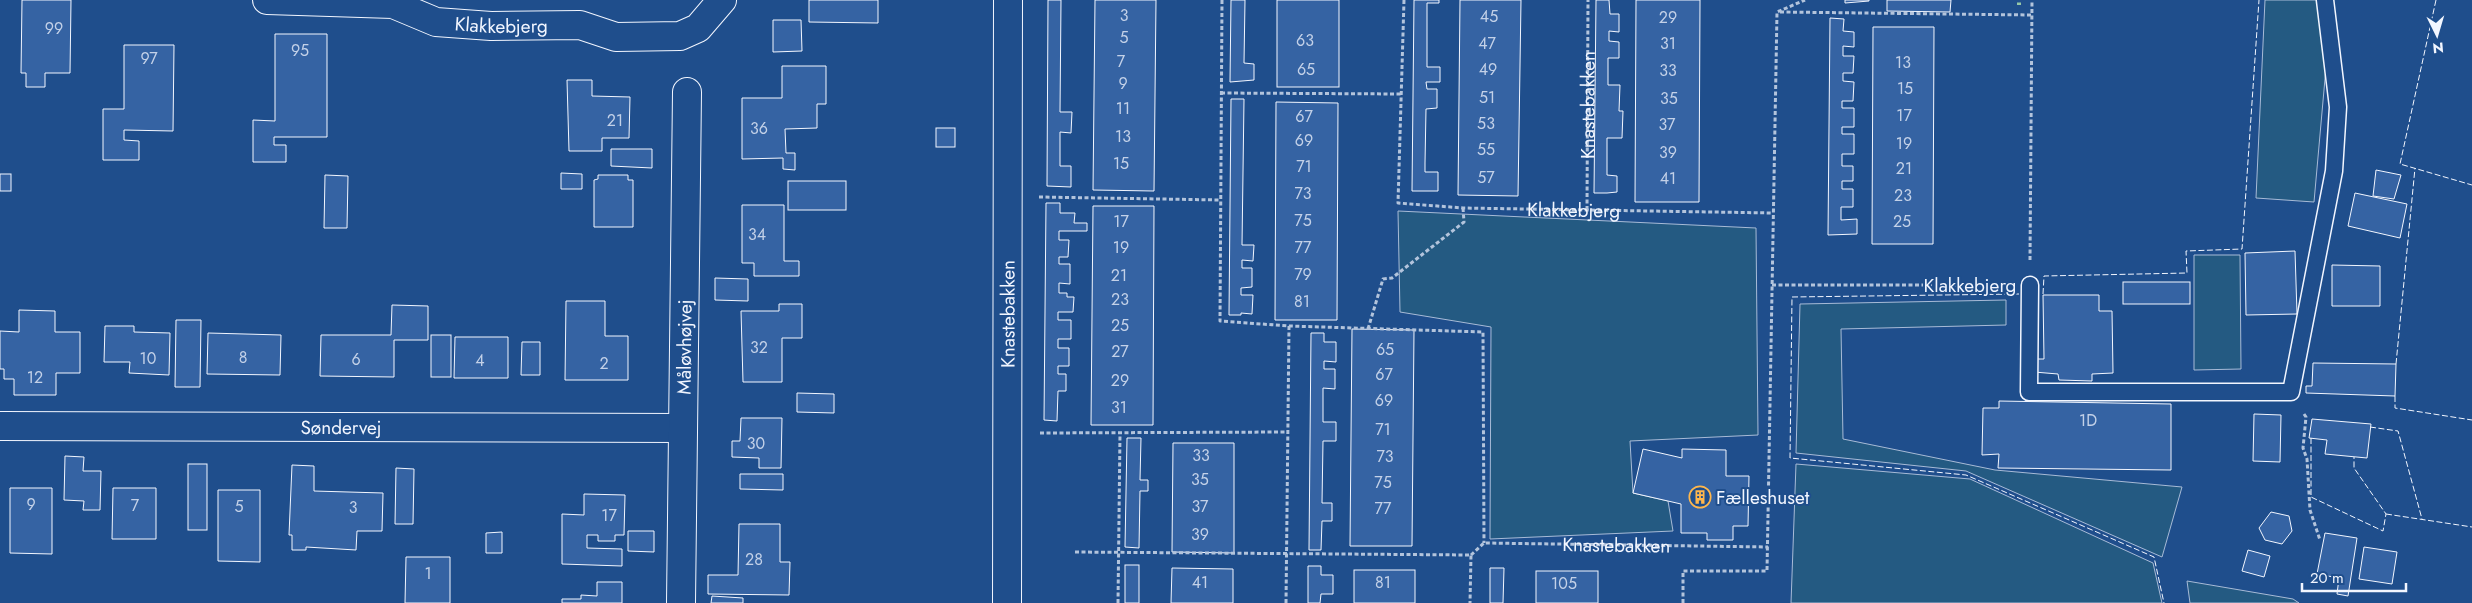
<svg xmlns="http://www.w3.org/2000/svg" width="2472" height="603" viewBox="0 0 2472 603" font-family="Jost,sans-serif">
<rect width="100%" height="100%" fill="#1f4e8c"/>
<!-- green -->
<g fill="#245a82" stroke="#a8bbd7">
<path d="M2265 0H2332L2314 202 2256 198Z"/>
<path d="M1398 211 1756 228 1758 435 1630 441 1633 493 1668 501 1673 531 1490 539 1491 327 1400 312Z"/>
<path d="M2194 255H2240L2241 369 2194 370Z"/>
<path d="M2006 300V325L1841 329 1843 439 1995 470 2182 487 2162 557 1966 471 1796 453 1800 304Z"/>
<path d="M1796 464 1970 479 2153 563 2162 603H1791Z"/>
<path d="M2187 581 2293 599 2299 603H2190Z"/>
</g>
<!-- building -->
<g fill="#3563a3" stroke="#f2f6ff">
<path d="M22 0H71L70 73H45V87H26V73H21Z"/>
<path d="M809 0H878V23L809 22Z"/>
<path d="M1048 0H1061L1060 112H1072L1071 133 1060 132V166H1071V187L1047 186Z"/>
<path d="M1095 0H1156L1154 191 1093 190Z"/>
<path d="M1231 0H1245L1244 63 1254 64V80L1230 82Z"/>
<rect x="1277" y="0" width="62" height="87"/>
<path d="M1414 0H1439V3H1427V67H1440V82H1426L1427 89H1437V108L1426 109 1425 163V172H1438V191H1412Z"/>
<path d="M1460 0H1521L1518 196 1458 195Z"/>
<path d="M1596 0H1609L1610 14H1619V32L1609 31V41L1619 42V58H1608V85H1620L1619 111H1623L1622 138H1607V175L1617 176V192L1607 193H1594Z"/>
<path d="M1636 0H1700L1699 202H1635Z"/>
<path d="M1845 0H1869V1L1845 3Z"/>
<path d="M1887 0H1951L1950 12 1887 11Z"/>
<path d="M1830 18 1844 19 1843 31 1854 32V47L1843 46V56H1854L1853 73H1843V81L1854 82 1853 101H1842V108H1854V127H1842V134H1854V154H1842V166H1853V181H1842V189H1853V207H1841V220L1857 219V234L1828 235Z"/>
<path d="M773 20H801L802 51 773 52Z"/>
<path d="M1873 27H1934L1933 244H1872Z"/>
<path d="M275 34H327V137H274V145H286V162H253V120L275 121Z"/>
<path d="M124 45H174L173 131 124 130V140L139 141V160H103V109H124Z"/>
<path d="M782 66H826V104H817V128L785 129 786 153H795V170L783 169V158L742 159V98H782Z"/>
<path d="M567 80H592V96L630 97 629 138H602V151H569Z"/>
<path d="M1231 99H1244L1242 245H1254L1253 261 1242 260V268H1252V287L1241 288V295H1253L1252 314 1241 313V315H1229Z"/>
<path d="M1276 102 1338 103 1337 320H1275Z"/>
<rect x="936" y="128" width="19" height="19"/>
<path d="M611 149H652V168L611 166Z"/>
<path d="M2376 170 2401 175 2394 199 2373 196Z"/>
<path d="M561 173 582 174V189H561Z"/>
<rect x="0" y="174" width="11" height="17"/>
<path d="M325 175 348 176 347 228H324Z"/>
<path d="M598 175H628V180H633V227H594V180L598 179Z"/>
<rect x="788" y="181" width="58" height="29"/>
<path d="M2355 193 2407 204 2400 238 2348 226Z"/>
<path d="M1046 203H1060V213H1075L1074 223H1087V231H1059V240H1069L1068 257H1059V264H1070V284L1059 283V293H1067V297H1074L1073 312H1058V320H1071V339H1058V348H1069V366H1058V374H1066V391H1058L1057 421 1044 420Z"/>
<path d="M742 205H784V261H799V276H754V263H742Z"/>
<path d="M1093 206H1154L1153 425H1091Z"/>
<path d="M2295 251 2297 314 2246 315 2245 253Z"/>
<path d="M2332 265 2380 266V306H2332Z"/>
<path d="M715 278 748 279V301L715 300Z"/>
<rect x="2123" y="282" width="67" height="22"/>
<path d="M2043 295H2099V311H2112L2113 373 2092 374V381L2059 380 2058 374 2034 372V359H2044Z"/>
<path d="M566 301H605V336H628V380H565Z"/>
<path d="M779 304H802V338H782V382H743L741 311H779Z"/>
<path d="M392 305 428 306V340H394V377L320 376 321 335H391Z"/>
<path d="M19 310 55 311V332H80V373H56V395H14V379H4V369H0V331L19 332Z"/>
<path d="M176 320H201L200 387H175Z"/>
<path d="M105 326H134V332L170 333 169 375 129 373 130 362H104Z"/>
<path d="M1352 329 1414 330 1412 546H1350Z"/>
<path d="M208 333 281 335 280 375 207 374Z"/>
<path d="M1311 333H1324V342H1336V362L1324 361V369H1335V389L1323 388V422H1336V441H1323L1322 503H1332V521H1322L1321 550H1309Z"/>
<rect x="431" y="335" width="20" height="42"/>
<path d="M455 337H508V378H454Z"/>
<path d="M522 342H540V375H521Z"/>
<path d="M2313 363 2396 364 2395 396 2306 393V386H2312Z"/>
<path d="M797 393 834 394V413L797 412Z"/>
<path d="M1999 401 2171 404V470L1998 468 1999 454 1982 455 1983 408H1999Z"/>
<path d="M2254 414 2281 415 2280 462 2253 461Z"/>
<path d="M741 418H782L781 468H759V458L732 457V441H740Z"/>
<path d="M2312 419 2371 424 2367 458 2325 454 2327 440 2309 438Z"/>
<path d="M1127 438H1141L1140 480H1148V491H1140L1139 548 1125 547Z"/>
<path d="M1173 443H1234V553L1172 552Z"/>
<path d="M1643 449 1682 458V449L1726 450V476H1749L1748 526H1733V540H1707V533H1681V504L1633 493Z"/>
<path d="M65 456 84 457 83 471H101L100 510H83L84 501 64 500Z"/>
<rect x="188" y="464" width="19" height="66"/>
<path d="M292 465 314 466V491L383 493 382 531H357L356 550 306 547V550H292V535H289Z"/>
<path d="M396 468 414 469 413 524H395Z"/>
<path d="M740 474H783V490L740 489Z"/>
<path d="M10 488H52V554L10 553Z"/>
<path d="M113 488H156V539H112Z"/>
<path d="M218 490H260V562L218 561Z"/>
<path d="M584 494 625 495 624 535H615V541H598V535H587V548L622 549V566L562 564V514L584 515Z"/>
<path d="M2271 512 2289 516 2292 531 2282 544 2265 540 2259 528Z"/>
<path d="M739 524H780V562H790L789 595 708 594V575H738Z"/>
<path d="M628 531H654V552L628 551Z"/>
<path d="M502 532V553H486V533Z"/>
<path d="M2325 533 2357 538 2348 596 2337 594 2339 578 2317 574Z"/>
<path d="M2364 547 2397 552 2392 584 2359 579Z"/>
<path d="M2248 550 2270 556 2264 577 2242 571Z"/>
<path d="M406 557H450V603H405Z"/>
<rect x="1125" y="565" width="14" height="38"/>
<path d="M1308 566H1321V575H1333V594H1321L1320 603H1308Z"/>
<path d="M1172 568 1233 569V603H1171Z"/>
<path d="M1490 568H1504L1503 603H1490Z"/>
<rect x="1354" y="570" width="61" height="33"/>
<rect x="1536" y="571" width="62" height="32"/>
<path d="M597 582H622V603H562V599H581V595L597 596Z"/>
<path d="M712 596 743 598V603H711Z"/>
</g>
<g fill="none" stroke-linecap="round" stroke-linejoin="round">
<!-- service casing -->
<g stroke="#f2f6ff" stroke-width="19">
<path id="service" d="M2030 285 2029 392H2291L2334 171 2338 107 2325 0"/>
</g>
<!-- minor casing -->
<g stroke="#f2f6ff" stroke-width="30">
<g id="minor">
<path id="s4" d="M267 0 393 4 436 22 491 26 580 25 616 37 680 36 698 28 722 0"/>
<path id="s5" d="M0 426 683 428"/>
<path id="s6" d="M681 603 687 92"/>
<path id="s7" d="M1007 603 1008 0"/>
</g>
</g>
<!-- path -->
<g stroke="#b3c4dc" stroke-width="3" stroke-dasharray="4 2.5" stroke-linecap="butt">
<path d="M1222 0 1220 321 1289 326 1483 332 1484 543"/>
<path id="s1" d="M1404 0 1398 203 1463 208 1773 213"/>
<path d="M1780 12 2032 15"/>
<path d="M1221 93 1401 94"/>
<path d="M1039 197 1221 200"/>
<path id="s2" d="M1587 210 1588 0"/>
<path d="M2030 260 2032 0"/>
<path d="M1772 285H2004"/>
<path d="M1368 329 1383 279 1392 278 1464 222 1463 208"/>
<path d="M2304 414 2306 417 2303 448 2307 459 2310 510 2320 540"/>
<path d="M1040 433 1288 432"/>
<path d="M1075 552 1471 555 1470 603"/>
<path id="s3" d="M1471 555 1484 543 1768 547"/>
<path d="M1118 603 1120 433"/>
<path d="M1286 603 1289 326"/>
<path d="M1683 603V571H1767L1777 12 1805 0"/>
</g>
<!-- service -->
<use href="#service" stroke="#1f4e8c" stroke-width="16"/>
<!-- minor -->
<use href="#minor" stroke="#1f4e8c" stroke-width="28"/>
<!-- hedge -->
<path stroke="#97c8a6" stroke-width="4" stroke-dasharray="2.5 4" stroke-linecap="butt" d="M2019 5V0"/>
<!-- fence -->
<g stroke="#f2f6ff" stroke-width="1" stroke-dasharray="6 2.5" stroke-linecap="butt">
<path d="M2436 0 2400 164 2472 185"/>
<path d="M2019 294 1792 297 1790 458 1966 475 2154 557 2164 603"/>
<path d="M2043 294 2044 276 2187 273 2186 251 2242 249 2259 0"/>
<path d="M2396 364 2415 168"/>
<path d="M2395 396V408L2472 420"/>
<path d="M2370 427 2398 431 2422 519"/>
<path d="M2311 438V497L2383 531 2386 514 2354 468V457"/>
<path d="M2386 514 2472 527"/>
</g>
</g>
<!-- icons -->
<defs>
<g id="building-ring" transform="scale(1.125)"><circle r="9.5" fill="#1f4e8c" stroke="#ffb74d" stroke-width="1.5"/><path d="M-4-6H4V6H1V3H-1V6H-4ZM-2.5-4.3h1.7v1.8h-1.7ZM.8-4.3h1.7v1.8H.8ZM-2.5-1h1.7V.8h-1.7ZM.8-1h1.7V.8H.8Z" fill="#ffb74d"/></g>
</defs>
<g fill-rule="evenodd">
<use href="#building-ring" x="1700" y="497"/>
</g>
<g text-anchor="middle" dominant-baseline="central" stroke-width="4" stroke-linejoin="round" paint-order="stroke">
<!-- number labels -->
<g font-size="16" fill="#c3d1e8">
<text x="1124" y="15">3</text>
<text x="1489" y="16">45</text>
<text x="1668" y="17">29</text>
<text x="54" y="28">99</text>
<text x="1124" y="37">5</text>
<text x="1305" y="40">63</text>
<text x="1487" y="43">47</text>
<text x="1668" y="43">31</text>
<text x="300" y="50">95</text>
<text x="149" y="58">97</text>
<text x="1121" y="61">7</text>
<text x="1903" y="62">13</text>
<text x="1306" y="69">65</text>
<text x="1488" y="69">49</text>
<text x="1668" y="70">33</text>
<text x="1123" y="83">9</text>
<text x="1905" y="88">15</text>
<text x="1487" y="97">51</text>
<text x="1669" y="98">35</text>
<text x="1123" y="108">11</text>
<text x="1904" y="115">17</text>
<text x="1304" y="116">67</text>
<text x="615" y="120">21</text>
<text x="1486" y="123">53</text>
<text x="1667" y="124">37</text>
<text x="759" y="128">36</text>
<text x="1123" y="136">13</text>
<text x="1304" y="140">69</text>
<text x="1904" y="143">19</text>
<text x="1486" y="149">55</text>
<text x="1668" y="152">39</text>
<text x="1121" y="163">15</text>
<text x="1304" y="166">71</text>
<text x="1904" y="168">21</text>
<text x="1486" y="177">57</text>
<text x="1668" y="178">41</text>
<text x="1303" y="193">73</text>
<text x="1903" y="195">23</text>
<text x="1303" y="220">75</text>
<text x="1121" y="221">17</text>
<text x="1902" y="221">25</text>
<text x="757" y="234">34</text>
<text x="1121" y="247">19</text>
<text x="1303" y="247">77</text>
<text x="1303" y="274">79</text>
<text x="1119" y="275">21</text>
<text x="1120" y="299">23</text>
<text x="1302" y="301">81</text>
<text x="1120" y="325">25</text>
<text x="759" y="347">32</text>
<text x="1385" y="349">65</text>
<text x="1120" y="351">27</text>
<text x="243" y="357">8</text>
<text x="148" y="358">10</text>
<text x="356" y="359">6</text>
<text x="480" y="360">4</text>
<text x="604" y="363">2</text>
<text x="1384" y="374">67</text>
<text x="35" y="377">12</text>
<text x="1120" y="380">29</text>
<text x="1384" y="400">69</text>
<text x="1119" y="407">31</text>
<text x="2088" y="420">1D</text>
<text x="1383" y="429">71</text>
<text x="756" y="443">30</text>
<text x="1201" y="455">33</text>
<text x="1385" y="456">73</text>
<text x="1200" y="479">35</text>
<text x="1383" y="482">75</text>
<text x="31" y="504">9</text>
<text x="135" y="505">7</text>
<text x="239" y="506">5</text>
<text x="1200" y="506">37</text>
<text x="353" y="507">3</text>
<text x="1383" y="508">77</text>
<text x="609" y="515">17</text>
<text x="1200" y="534">39</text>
<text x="754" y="559">28</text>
<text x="428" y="573">1</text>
<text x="1200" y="582">41</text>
<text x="1383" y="582">81</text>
<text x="1564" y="583">105</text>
</g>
<!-- street labels -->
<g font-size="19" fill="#f2f6ff" stroke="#1f4e8c">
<text stroke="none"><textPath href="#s4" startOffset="238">Klakkebjerg</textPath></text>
<text stroke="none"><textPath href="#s2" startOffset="105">Knastebakken</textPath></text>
<text stroke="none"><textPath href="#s1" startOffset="379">Klakkebjerg</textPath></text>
<text x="1970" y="285">Klakkebjerg</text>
<text stroke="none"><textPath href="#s7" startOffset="289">Knastebakken</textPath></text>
<text stroke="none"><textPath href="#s6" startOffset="256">Måløvhøjvej</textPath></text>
<text stroke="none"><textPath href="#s5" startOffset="341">Søndervej</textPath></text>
<text stroke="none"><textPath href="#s3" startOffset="150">Knastebakken</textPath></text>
</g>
<!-- poi labels -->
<g font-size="19" fill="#f2f6ff" stroke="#1f4e8c" text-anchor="start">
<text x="1716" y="497">Fælleshuset</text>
</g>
</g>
<!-- north arrow -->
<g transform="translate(2437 35) rotate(175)" stroke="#1f4e8c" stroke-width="4" paint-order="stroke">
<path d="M0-4L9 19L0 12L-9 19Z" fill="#f2f6ff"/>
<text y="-8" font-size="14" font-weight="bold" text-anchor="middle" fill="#f2f6ff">N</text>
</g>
<!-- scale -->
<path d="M2302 583v8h104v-8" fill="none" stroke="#f2f6ff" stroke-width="2.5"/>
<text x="2310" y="583" font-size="15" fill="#f2f6ff" stroke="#1f4e8c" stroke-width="4" paint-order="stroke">20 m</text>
</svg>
